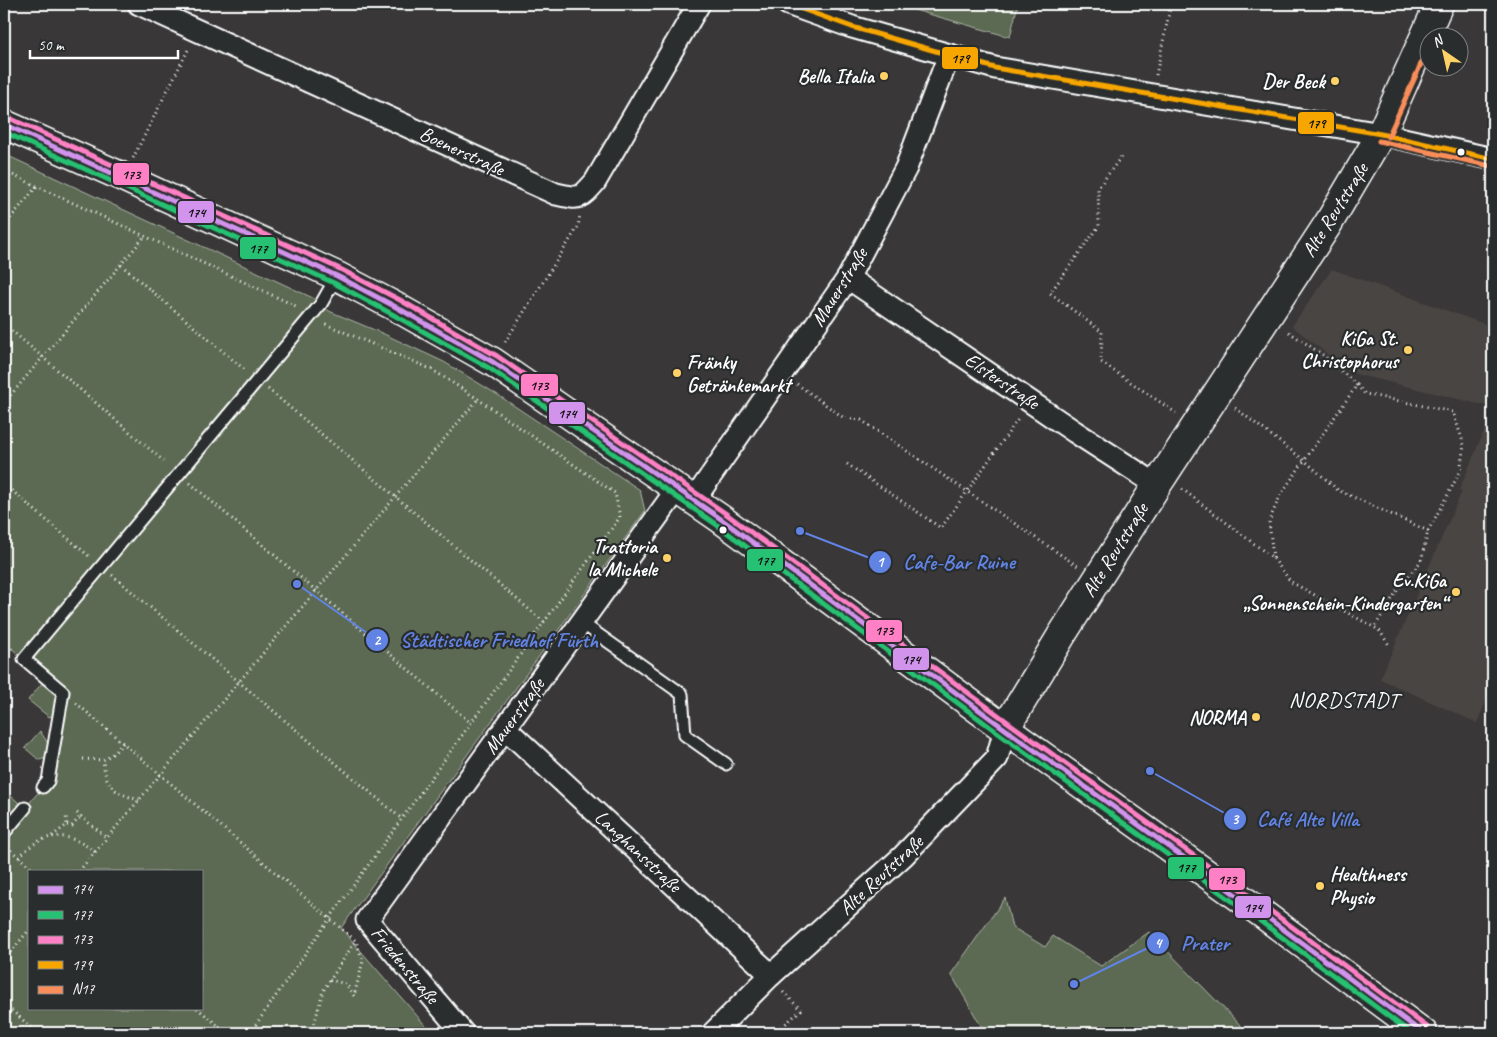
<svg xmlns="http://www.w3.org/2000/svg" width="1497" height="1037" viewBox="0 0 1497 1037" font-family="Caveat,sans-serif">
<rect width="100%" height="100%" fill="#393737"/>
<filter id="ink" filterUnits="userSpaceOnUse"><feTurbulence type="fractalNoise" baseFrequency=".02" numOctaves="2"/><feDisplacementMap in="SourceGraphic" scale="10" xChannelSelector="R" yChannelSelector="G"/><feConvolveMatrix kernelMatrix="1 2 1 2 8 2 1 2 1" color-interpolation-filters="sRGB"/></filter>
<g filter="url(#ink)">
<!-- built -->
<g fill="#4a4442">
<path d="M1332 269 1493 327V393L1487 406 1351 373 1292 326Z"/>
<path d="M1493 410V685L1477 723 1380 679 1462 491 1459 490Z"/>
</g>
<!-- green -->
<g fill="#5b6b53" stroke="#adb5a9" fill-rule="evenodd">
<path d="M893 4H1018L1010 37Z"/>
<path d="M4 154 313 298 329 311 384 334 444 362 498 395 640 490 645 511 341 928 432 1033H4V790L25 808 48 781 63 692 4 642ZM29 871H201V1008H29Z"/>
<path d="M43 682 57 693 53 715 49 717 28 700Z"/>
<path d="M40 731 49 745 47 758 39 760 25 748Z"/>
<path d="M1005 898 1012 927 1045 947 1053 936 1101 966 1149 932 1248 1033H977L981 1026 951 974Z"/>
</g>
<g fill="none" stroke-linecap="round" stroke-linejoin="round">
<!-- lane casing -->
<g stroke="#fff" stroke-width="15">
<g id="lane">
<path d="M582 623 682 694 685 735 726 764"/>
<path d="M43 787 48 781 63 692 24 659 321 304 337 276"/>
<path d="M4 833 25 808"/>
</g>
</g>
<!-- street casing -->
<g stroke="#fff" stroke-width="25">
<g id="street">
<path d="M139 4 556 194C580 199 579 200 595 182L699 4"/>
<path d="M788 4 852 27 995 68 1381 134 1493 159"/>
<path d="M848 278 1075 432 1157 485"/>
<path d="M694 500 848 278 906 168 949 55"/>
<path d="M505 728 771 975"/>
<path d="M463 1033 367 920 678 488"/>
<path d="M713 1033 769 977 903 856 997 758 1005 729"/>
</g>
</g>
<!-- secondary casing -->
<g stroke="#fff" stroke-width="31">
<g id="secondary">
<path d="M4 124 123 177 337 276 396 307 493 362 721 519 1005 729 1264 915 1423 1033"/>
<path d="M1005 729 1063 633 1157 485 1328 224 1381 134 1439 4"/>
</g>
</g>
<!-- path -->
<g stroke="#fff" stroke-width="3" stroke-dasharray="1 4" stroke-linecap="butt">
<path d="M1156 75 1171 4"/>
<path d="M1121 157 1098 188 1099 226 1050 293 1102 332 1101 362 1176 413"/>
<path d="M133 158 189 48"/>
<path d="M4 171 298 307"/>
<path d="M4 226 37 186"/>
<path d="M121 265 246 371"/>
<path d="M4 324 167 464"/>
<path d="M505 342 578 227 580 215"/>
<path d="M797 384 844 418 861 420 1079 567"/>
<path d="M1357 385 1365 394 1453 412 1464 445 1460 472 1428 531 1421 561 1400 586 1374 628"/>
<path d="M268 389 544 622"/>
<path d="M4 403 145 236"/>
<path d="M1235 408 1304 460 1338 490 1428 531"/>
<path d="M847 464 941 528 1019 418"/>
<path d="M190 483 471 723"/>
<path d="M4 484 90 557"/>
<path d="M1182 489 1273 558 1291 582 1379 630 1389 645"/>
<path d="M1273 558 1269 521 1281 494 1357 385 1323 355 1286 330"/>
<path d="M112 575 402 819"/>
<path d="M4 642 12 649"/>
<path d="M76 703 356 941 363 961 354 996 346 984 330 980"/>
<path d="M123 743 114 753 103 760C106 788 113 792 139 800"/>
<path d="M83 759 103 760"/>
<path d="M77 813 107 838"/>
<path d="M67 825 72 826 81 816"/>
<path d="M52 836 67 825 66 815"/>
<path d="M7 847 35 871"/>
<path d="M19 857C43 831 67 830 95 852"/>
<path d="M79 871 478 399"/>
<path d="M4 960 29 930"/>
<path d="M783 992 801 1010 783 1026 786 1033"/>
<path d="M4 1004 38 1033"/>
<path d="M197 1008 227 1033"/>
<path d="M250 1033 330 918 620 517 615 493 478 399 431 369 323 323"/>
<path d="M312 1033 323 991 356 940"/>
</g>
<!-- lane -->
<use href="#lane" stroke="#2a2d2e" stroke-width="11"/>
<!-- street -->
<use href="#street" stroke="#2a2d2e" stroke-width="21"/>
<!-- secondary -->
<use href="#secondary" stroke="#2a2d2e" stroke-width="28"/>
<!-- bus-1 casing -->
<g stroke="#2a2d2e" stroke-width="9">
<path id="bus-1" d="M4 124 337 276 396 307 493 362 721 519 1005 729 1264 915 1423 1033"/>
</g>
<!-- bus-2 casing -->
<g stroke="#2a2d2e" stroke-width="9">
<path id="bus-2" d="M4 132 334 283 392 314 489 368 717 525 1001 735 1260 921 1411 1033"/>
</g>
<!-- bus-3 casing -->
<g stroke="#2a2d2e" stroke-width="9">
<path id="bus-3" d="M7 117 340 269 400 300 497 356 725 513 1009 723 1268 909 1427 1027"/>
</g>
<!-- bus-4 casing -->
<g stroke="#2a2d2e" stroke-width="9">
<path id="bus-4" d="M788 4 852 27 995 68 1381 134 1493 159"/>
</g>
<!-- bus-5 casing -->
<g stroke="#2a2d2e" stroke-width="9">
<g id="bus-5">
<path d="M1388 137 1430 44"/>
<path d="M1379 141 1491 166"/>
</g>
</g>
<!-- bus-1 -->
<use href="#bus-1" stroke="#d193ec" stroke-width="5"/>
<!-- bus-2 -->
<use href="#bus-2" stroke="#26c172" stroke-width="5"/>
<!-- bus-3 -->
<use href="#bus-3" stroke="#ff80c5" stroke-width="5"/>
<!-- bus-4 -->
<use href="#bus-4" stroke="#f7a600" stroke-width="5"/>
<!-- bus-5 -->
<use href="#bus-5" stroke="#fa8e5a" stroke-width="5"/>
</g>
</g>
<!-- markers -->
<g fill="#ffd166" stroke="#2a2d2e" stroke-width="2">
<circle cx="884" cy="76" r="5"/>
<circle cx="1335" cy="81" r="5"/>
<circle cx="1408" cy="350" r="5"/>
<circle cx="677" cy="373" r="5"/>
<circle cx="667" cy="558" r="5"/>
<circle cx="1456" cy="592" r="5"/>
<circle cx="1256" cy="717" r="5"/>
<circle cx="1320" cy="886" r="5"/>
</g>
<g fill="#fff" stroke="#2a2d2e" stroke-width="2">
<circle cx="1461" cy="152" r="4.5"/>
<circle cx="723" cy="530" r="4.5"/>
</g>
<g text-anchor="middle" dominant-baseline="central" stroke-width="4.5" stroke-linejoin="round" paint-order="stroke">
<!-- poi labels -->
<g font-size="20" font-weight="bold" fill="#fff" stroke="#2a2d2e" text-anchor="end">
<text x="874" y="76">Bella Italia</text>
<text x="1325" y="81">Der Beck</text>
<text x="1398" y="338">KiGa St.<tspan x="1398" dy="23">Christophorus</tspan></text>
<text x="687" y="362" text-anchor="start">Fränky<tspan x="687" dy="23">Getränkemarkt</tspan></text>
<text x="657" y="546">Trattoria<tspan x="657" dy="23">la Michele</tspan></text>
<text x="1446" y="580">Ev.KiGa<tspan x="1446" dy="23">„Sonnenschein-Kindergarten“</tspan></text>
<text x="1246" y="717">NORMA</text>
<text x="1330" y="874" text-anchor="start">Healthness<tspan x="1330" dy="23">Physio</tspan></text>
</g>
<!-- street labels -->
<g font-size="20" fill="#fff" stroke="#2a2d2e">
<text transform="translate(462 151) rotate(25)">Boenerstraße</text>
<text transform="translate(1335 210) rotate(-58)">Alte Reutstraße</text>
<text transform="translate(839 287) rotate(-58)">Mauerstraße</text>
<text transform="translate(1002 381) rotate(34)">Elsterstraße</text>
<text transform="translate(1115 550) rotate(-58)">Alte Reutstraße</text>
<text transform="translate(514 716) rotate(-54)">Mauerstraße</text>
<text transform="translate(638 851) rotate(43)">Langhansstraße</text>
<text transform="translate(881 875) rotate(-43)">Alte Reutstraße</text>
<text transform="translate(405 965) rotate(50)">Friedenstraße</text>
</g>
<!-- quarter labels -->
<g font-size="22" letter-spacing="1" fill="#fff" stroke="#2a2d2e">
<text x="1344" y="700">NORDSTADT</text>
</g>
</g>
<!-- callouts -->
<path fill="none" stroke="#6183e4" stroke-width="2" d="M800 531L880 562M297 584L377 640M1150 771L1235 819M1074 984L1158 943"/>
<g fill="#6183e4" stroke="#2a2d2e" stroke-width="2">
<circle cx="800" cy="531" r="5"/>
<circle cx="297" cy="584" r="5"/>
<circle cx="1150" cy="771" r="5"/>
<circle cx="1074" cy="984" r="5"/>
<circle cx="880" cy="562" r="12"/>
<circle cx="377" cy="640" r="12"/>
<circle cx="1235" cy="819" r="12"/>
<circle cx="1158" cy="943" r="12"/>
</g>
<g font-size="15" text-anchor="middle" font-weight="bold" fill="#fff">
<text x="880" y="567">1</text>
<text x="377" y="645">2</text>
<text x="1235" y="824">3</text>
<text x="1158" y="948">4</text>
</g>
<g font-size="21" text-anchor="middle" font-weight="bold" fill="#6183e4" stroke="#2a2d2e" stroke-width="4.5" stroke-linejoin="round" paint-order="stroke">
<text x="959" y="569">Cafe-Bar Ruine</text>
<text x="499" y="647">Städtischer Friedhof Fürth</text>
<text x="1308" y="826">Café Alte Villa</text>
<text x="1205" y="950">Prater</text>
</g>
<g stroke="#2a2d2e" stroke-width="2">
<rect x="941" y="46" width="38" height="24" rx="5" fill="#f7a600"/>
<rect x="1297" y="111" width="38" height="24" rx="5" fill="#f7a600"/>
<rect x="112" y="162" width="38" height="24" rx="5" fill="#ff80c5"/>
<rect x="177" y="200" width="38" height="24" rx="5" fill="#d193ec"/>
<rect x="239" y="236" width="38" height="24" rx="5" fill="#26c172"/>
<rect x="520" y="373" width="39" height="24" rx="5" fill="#ff80c5"/>
<rect x="548" y="401" width="38" height="24" rx="5" fill="#d193ec"/>
<rect x="746" y="548" width="38" height="24" rx="5" fill="#26c172"/>
<rect x="865" y="619" width="38" height="24" rx="5" fill="#ff80c5"/>
<rect x="892" y="647" width="38" height="24" rx="5" fill="#d193ec"/>
<rect x="1167" y="856" width="38" height="24" rx="5" fill="#26c172"/>
<rect x="1208" y="867" width="38" height="24" rx="5" fill="#ff80c5"/>
<rect x="1234" y="895" width="38" height="24" rx="5" fill="#d193ec"/>
</g>
<g font-size="14" text-anchor="middle" font-weight="bold" fill="#111">
<text x="960" y="63">179</text>
<text x="1316" y="128">179</text>
<text x="131" y="179">173</text>
<text x="196" y="217">174</text>
<text x="258" y="253">177</text>
<text x="539" y="390">173</text>
<text x="567" y="418">174</text>
<text x="765" y="565">177</text>
<text x="884" y="635">173</text>
<text x="911" y="664">174</text>
<text x="1186" y="872">177</text>
<text x="1227" y="884">173</text>
<text x="1253" y="912">174</text>
</g>
<!-- margin -->
<rect width="1497" height="1037" fill="none" stroke="#2a2d2e" stroke-width="20"/>
<rect x="10" y="10" width="1477" height="1017" fill="none" stroke="#fff" stroke-width="2" filter="url(#ink)"/>
<!-- legend -->
<rect x="28" y="870" width="175" height="140" fill="#2a2d2e" stroke="#7f8182"/>
<rect x="38" y="886" width="25" height="8" fill="#d193ec" stroke="#7f8182"/>
<text x="72" y="894" font-size="15" fill="#ffffff">174</text>
<rect x="38" y="911" width="25" height="8" fill="#26c172" stroke="#7f8182"/>
<text x="72" y="920" font-size="15" fill="#ffffff">177</text>
<rect x="38" y="936" width="25" height="8" fill="#ff80c5" stroke="#7f8182"/>
<text x="72" y="944" font-size="15" fill="#ffffff">173</text>
<rect x="38" y="961" width="25" height="8" fill="#f7a600" stroke="#7f8182"/>
<text x="72" y="970" font-size="15" fill="#ffffff">179</text>
<rect x="38" y="986" width="25" height="8" fill="#fa8e5a" stroke="#7f8182"/>
<text x="72" y="994" font-size="15" fill="#ffffff">N17</text>
<!-- north arrow -->
<g transform="translate(1444 52) rotate(326)"><circle r="24" fill="#2a2d2e" stroke="#7f8182"/>
<path d="M0-4L9 19L0 12L-9 19Z" fill="#ffd166"/>
<text y="-8" font-size="14" font-weight="bold" text-anchor="middle" fill="#ffffff">N</text>
</g>
<!-- scale -->
<path d="M30 50v8h148v-8" fill="none" stroke="#ffffff" stroke-width="2.5"/>
<text x="38" y="50" font-size="15" fill="#ffffff" stroke="#2a2d2e" stroke-width="4" paint-order="stroke">50 m</text>
</svg>
